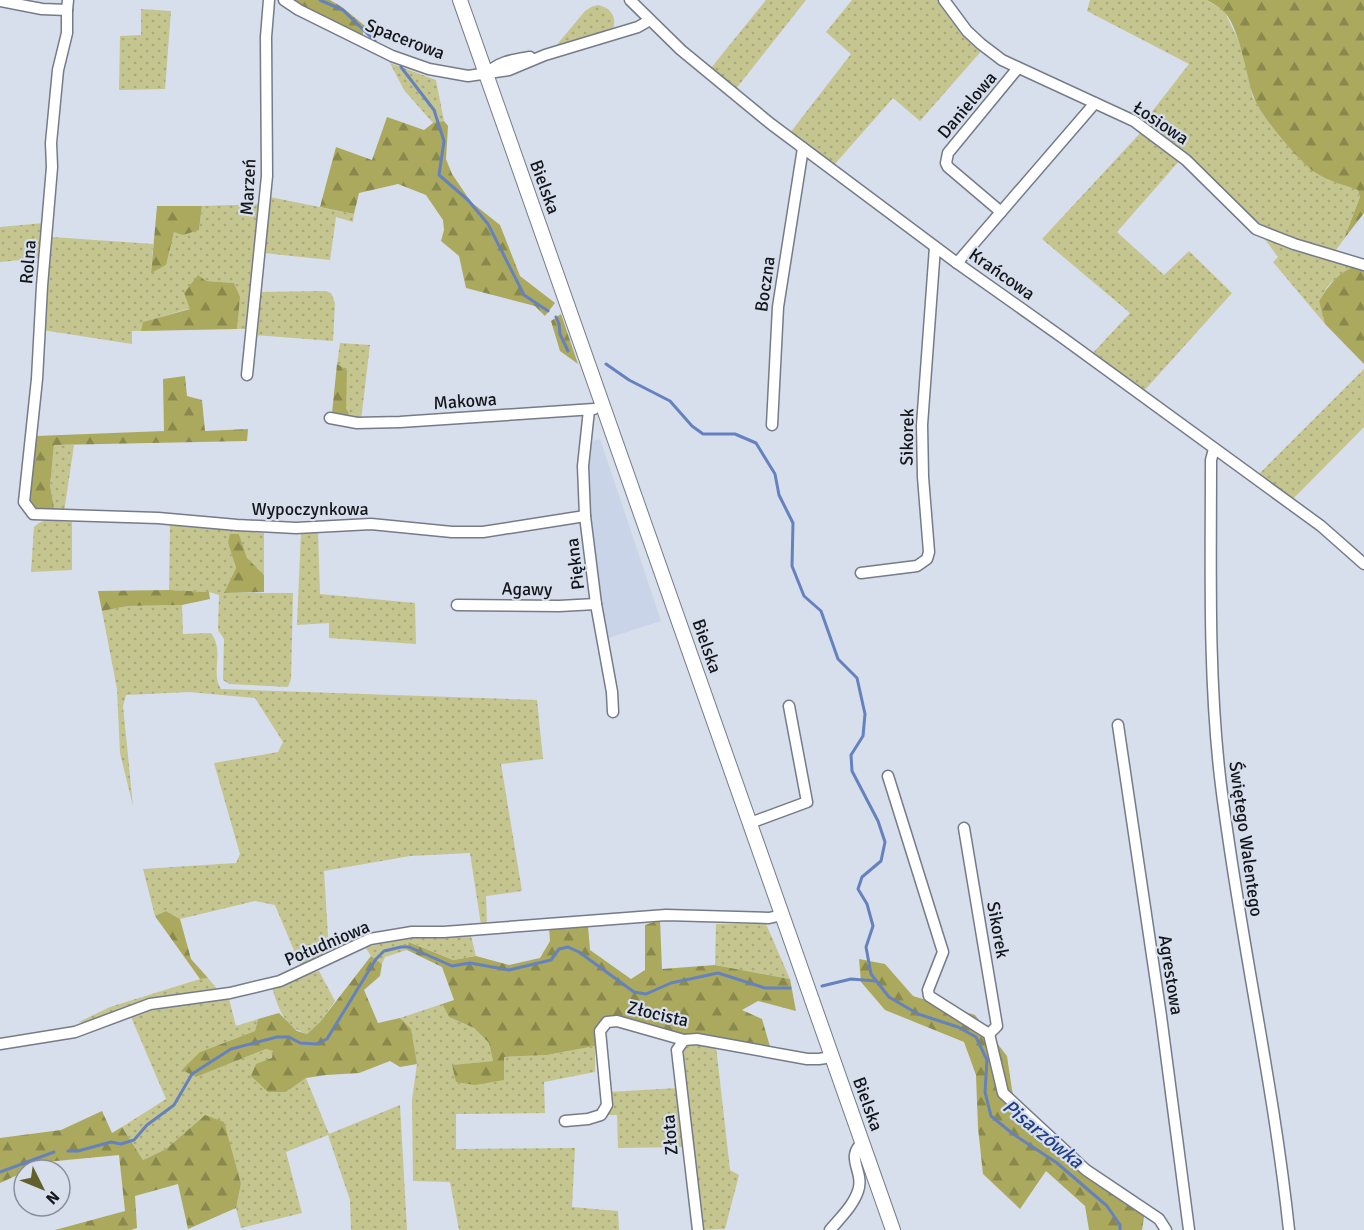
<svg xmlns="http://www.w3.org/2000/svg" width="1364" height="1230" viewBox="0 0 1364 1230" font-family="Signika,sans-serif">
<defs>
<pattern id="grass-dots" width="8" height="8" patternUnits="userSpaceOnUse" patternTransform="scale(1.5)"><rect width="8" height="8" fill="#c5c58f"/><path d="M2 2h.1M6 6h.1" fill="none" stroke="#a8a87b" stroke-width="1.8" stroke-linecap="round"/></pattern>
<pattern id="forest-firs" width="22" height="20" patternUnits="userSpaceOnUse" patternTransform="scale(1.5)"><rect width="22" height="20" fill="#aba95e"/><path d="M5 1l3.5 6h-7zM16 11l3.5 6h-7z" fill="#8a894d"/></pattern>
</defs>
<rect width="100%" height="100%" fill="#d7deec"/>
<!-- built -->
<path fill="#c9d4e8" d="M600 439 661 621 605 639 587 475 590 442Z"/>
<!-- grass -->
<g fill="url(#grass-dots)">
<path d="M766 0H806L735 90 711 68Z"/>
<path d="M852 0H941L983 49 920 121 893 98 834 165 790 133 851 54 826 32Z"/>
<path d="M1090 0H1207L1224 11 1237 37 1245 60 1253 98 1275 129 1299 158 1316 173 1335 182 1358 190 1360 197 1344 239 1333 254 1260 227 1140 120 1147 118 1189 64 1087 11Z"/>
<path d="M598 5C611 8 617 17 613 29L555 47 585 11 591 7Z"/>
<path d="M141 9 171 11 165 89 119 90 120 36 141 35Z"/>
<path d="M390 63 436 80 444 121 433 123 404 90Z"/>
<path d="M1143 130 1180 160 1117 232 1164 275 1189 251 1232 293 1143 392 1092 354 1130 313 1042 239Z"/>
<path d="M270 197 354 214 353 222 336 217 330 260 264 253Z"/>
<path d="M262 204 249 329H237L239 297 234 283 206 281 191 308 144 322 141 331H132V344L42 330 52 237 153 244 151 272 172 238 174 232 199 230 202 206Z"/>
<path d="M44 223 42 258 0 262V227Z"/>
<path d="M1264 238 1356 265 1329 284 1319 301 1325 324 1273 262 1278 257Z"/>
<path d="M325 291 331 293 335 303 333 341 255 335 258 292Z"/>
<path d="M340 343 370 345 361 420 345 419 349 413 346 410 345 397 337 364Z"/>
<path d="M1364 369V427L1291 501 1257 476Z"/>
<path d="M54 445H74L64 512H55L50 486Z"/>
<path d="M46 520 72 522V570L31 572 34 527 39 523Z"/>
<path d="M170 525 264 533V575L247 559 239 534 228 543 236 568 224 593H293L291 679 288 687 229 684 223 680 224 639 218 630 219 595 209 592 169 590Z"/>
<path d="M318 531 320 594 415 603 416 644 329 638V623L297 625 301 532Z"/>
<path d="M182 605 183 634 211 633C225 652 210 672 221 689L537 700 543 759 501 764 522 891 486 896 487 925H481L470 853 410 856 324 871 329 952 301 967 275 905 255 901 180 919 166 911 155 916 143 869 236 863 240 854 214 763 278 752 283 742 255 698 189 692 126 695 123 706 133 806 120 753 117 689 102 611 128 606Z"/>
<path d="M716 924H766L790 979 715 965Z"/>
<path d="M471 936 476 956 453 960 410 942 407 950 385 957 382 964 371 956 365 947 411 938Z"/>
<path d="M319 971 335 1001 320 1022 307 1034C284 1027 278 1008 272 987Z"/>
<path d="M208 978 218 990 89 1024 79 1022 110 1007 200 979Z"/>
<path d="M229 999 236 1026 258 1019 255 1031 200 1052 196 1077 266 1049 274 1051 272 1058 286 1092 306 1078 329 1134 400 1105 407 1230H351L350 1200 328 1135 286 1152 302 1213 241 1228 236 1208 241 1184 205 1115 166 1149 143 1160 122 1127 166 1099 131 1017 150 1009Z"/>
<path d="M442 1004 449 1017 474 1028 489 1043 493 1061 453 1065 456 1081 504 1057 547 1055 595 1046V1072L544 1082 545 1113 456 1114V1149L575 1148 572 1207 618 1211 619 1230H459L450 1182 413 1181 412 1100 417 1064 400 1018Z"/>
<path d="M689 1045 716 1046 730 1170 739 1175 725 1229 701 1230 682 1053Z"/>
<path d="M677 1088 685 1147 618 1148 617 1115H608L609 1092Z"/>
</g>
<!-- forest -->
<g fill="url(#forest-firs)">
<path d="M292 0H330L342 7 365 26 362 37 299 6Z"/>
<path d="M1207 0H1364V213L1344 239 1360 197 1358 190C1344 185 1328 181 1316 173 1299 162 1258 113 1253 95 1246 75 1239 23 1222 10 1218 6 1212 3 1207 0Z"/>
<path d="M387 117 424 130 433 123 444 121 448 126 446 159 452 174 471 202 500 225 520 276 555 303 545 316 535 306 466 288 459 256 441 241 444 230 443 220 426 195 398 184 359 193 354 214 320 207 336 147 372 160Z"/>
<path d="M157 206H202L199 230 183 235 174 232 166 265 151 273Z"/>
<path d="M1356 265 1364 268V364L1325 324 1319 301C1329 284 1338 274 1356 265Z"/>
<path d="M198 275 206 281 234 283 240 297 237 329 141 331 143 322 190 309 184 293Z"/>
<path d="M561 314 578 364 560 351 551 321Z"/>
<path d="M337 364 347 370 346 409 349 413 345 419 332 413Z"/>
<path d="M185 376 187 396 202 400 205 431 248 429 247 441 54 445 50 486 55 512H38L28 499 36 436 164 431 163 379Z"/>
<path d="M230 534H239L247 558 264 575V592L224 593 236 568 228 543Z"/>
<path d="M169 590 209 592 210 599 182 605 128 606 102 611 98 591Z"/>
<path d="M166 911 180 919 191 959 208 978 200 979 155 916Z"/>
<path d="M660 920 662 969 715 965 790 979 796 1011 758 1001 742 1010 762 1019 771 1050 682 1036 614 1017 597 1029 595 1046 547 1055 504 1057V1080L475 1085 456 1082 452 1065 493 1061 489 1043 474 1028 449 1017 442 1004 454 1000 442 967 407 950 409 942 453 960 476 956 509 965 540 958 550 941 549 928 588 926 590 950 631 979 645 970V925Z"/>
<path d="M371 956 382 964 380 976 364 990 378 1023 400 1018 411 1029 417 1064 400 1067 390 1061 359 1073 326 1075 306 1078 286 1092H268L251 1076 256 1064 272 1058 273 1051 266 1049 196 1077 182 1070 200 1052 255 1031 258 1019 279 1013 297 1031 307 1034 320 1022Z"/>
<path d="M859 959 885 964 913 996 975 1015 1007 1056 1012 1090 1022 1123 1083 1173 1145 1210 1142 1230H1089L1085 1206 1046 1171 1020 1209 983 1174 978 1128 976 1075 964 1042 885 1010 861 982Z"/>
<path d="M102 1111 112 1133 122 1127 143 1160 166 1149 205 1115 224 1122 241 1184 236 1208 188 1229 178 1184 135 1196 137 1228 131 1230H55L125 1211 119 1155 46 1162 28 1170H24V1172L0 1183V1138L61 1130Z"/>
</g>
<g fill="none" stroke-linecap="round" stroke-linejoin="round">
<!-- stream -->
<g stroke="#6582bf" stroke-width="3">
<path d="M320 0 343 10 375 41"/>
<path d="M401 67 434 110 444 141 439 175 468 200 488 224 524 295 548 311"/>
<path d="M556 317 559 324 560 334 568 351"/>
<path d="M606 364 629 380 670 401 692 426 703 434H735L756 443 775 474 779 495 793 523 792 566 804 596 821 611 838 659 857 678 865 714 863 736 851 755 852 771 878 821 885 842 881 861 862 877 858 889 867 904 873 926 866 947 871 974 889 997 918 1014 958 1027 976 1037 987 1060 985 1092 991 1116 1013 1134 1057 1163 1107 1206 1120 1225V1230"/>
<path d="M822 986 851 979 876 981"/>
<path d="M68 1151H78L111 1142 121 1144 134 1140 147 1125 174 1105 192 1074 231 1049 277 1037H289L300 1043 316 1044 327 1039 376 959 384 951 401 947H409L452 966 470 963 509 970 551 960 559 949 568 947 579 952 634 992 646 994 671 983 718 973 765 988H790"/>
<path d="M0 1172 54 1152"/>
</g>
<!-- minor casing -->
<g stroke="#757b88" stroke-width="13">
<g id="minor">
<path d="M284 0 299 10 392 56 429 69 468 76 509 70 545 55 638 27 650 20"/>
<path d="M630 0 681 50 771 124 957 263 1063 338 1321 526 1364 564"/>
<path d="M944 0 967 31 981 44 1002 60 1134 121 1186 160 1256 229 1294 244 1364 265"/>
<path d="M0 1 42 9 67 10 68 0"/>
<path d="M67 10V33L58 70 51 143 52 167 42 286 37 379 24 502 33 514 158 518 237 525 296 528 371 524 452 532H483L585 516"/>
<path d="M486 74C500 61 512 60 530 57"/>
<path d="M1001 212 948 167 946 163 948 153 1018 68"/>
<path d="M957 263 1095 103"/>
<path d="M247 375 267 176 266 37 269 0"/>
<path d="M589 410 583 466 585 516 596 604 612 692 613 712"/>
<path d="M330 418 357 423 400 422 594 409"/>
<path d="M772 425 778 307 803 148"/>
<path d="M1214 449 1211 460C1211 566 1208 672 1220 777 1238 929 1273 1078 1289 1230"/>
<path d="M861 573 917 566 927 559 929 552 923 477 922 425 935 247"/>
<path d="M457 605 559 606 596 604"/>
<path d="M1118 725 1161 1016 1189 1230"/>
<path d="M888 776 943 952 928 990 929 996 989 1034 1003 1093 1086 1170 1159 1219 1166 1230"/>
<path d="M750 823 807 802 789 706"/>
<path d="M964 828 997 1026 989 1034"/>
<path d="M684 1040 677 1050 698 1230"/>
<path d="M0 1044 75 1032 150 1004 230 993 280 981 370 939 412 932H444L666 915 769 918 782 915"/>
<path d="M565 1121 588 1119 601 1115 607 1105 600 1031 607 1022 617 1021 684 1040 697 1039 807 1059H819L832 1057"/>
<path d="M830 1230C840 1218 853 1206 858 1191 865 1171 844 1158 863 1142"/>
</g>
</g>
<!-- major casing -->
<g stroke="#757b88" stroke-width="16">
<path id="major" d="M460 0 893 1230"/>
</g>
<!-- minor -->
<use href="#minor" stroke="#fff" stroke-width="10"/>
<!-- major -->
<use href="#major" stroke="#fff" stroke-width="14"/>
</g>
<g text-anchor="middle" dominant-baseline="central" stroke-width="4.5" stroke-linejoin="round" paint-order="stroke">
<!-- street labels -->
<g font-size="18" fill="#13161a" stroke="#d7deec">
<text transform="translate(405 39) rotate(21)">Spacerowa</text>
<text transform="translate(967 105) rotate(-50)">Danielowa</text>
<text transform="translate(1161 123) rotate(34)">Łosiowa</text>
<text transform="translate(248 187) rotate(-87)">Marzeń</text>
<text transform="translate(545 187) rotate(70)">Bielska</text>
<text transform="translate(28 262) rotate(-85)">Rolna</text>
<text transform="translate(1002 274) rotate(35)">Krańcowa</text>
<text transform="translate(765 284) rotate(-82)">Boczna</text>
<text transform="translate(465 401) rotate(-4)">Makowa</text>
<text transform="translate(907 437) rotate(-89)">Sikorek</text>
<text x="310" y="509">Wypoczynkowa</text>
<text transform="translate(575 564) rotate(-97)">Piękna</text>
<text transform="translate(527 589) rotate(1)">Agawy</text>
<text transform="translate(707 646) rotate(71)">Bielska</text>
<text transform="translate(1246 839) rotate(82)">Świętego Walentego</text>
<text transform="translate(998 930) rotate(80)">Sikorek</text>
<text transform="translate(327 943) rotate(-23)">Południowa</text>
<text transform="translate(1171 975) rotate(81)">Agrestowa</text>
<text transform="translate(658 1014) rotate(13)">Złocista</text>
<text transform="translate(868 1104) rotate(70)">Bielska</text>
<text transform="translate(670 1135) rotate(-95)">Złota</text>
</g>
<!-- water labels -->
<g font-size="20" font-style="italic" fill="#1f3e87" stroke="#d7deec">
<text transform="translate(1043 1134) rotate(39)">Pisarzówka</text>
</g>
</g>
<!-- north arrow -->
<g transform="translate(42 1188) rotate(133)"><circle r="28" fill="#d7deec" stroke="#898e98" stroke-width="1.5"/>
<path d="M0-4.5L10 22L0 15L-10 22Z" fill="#62612e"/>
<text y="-9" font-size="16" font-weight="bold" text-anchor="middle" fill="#13161a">N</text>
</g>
</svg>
